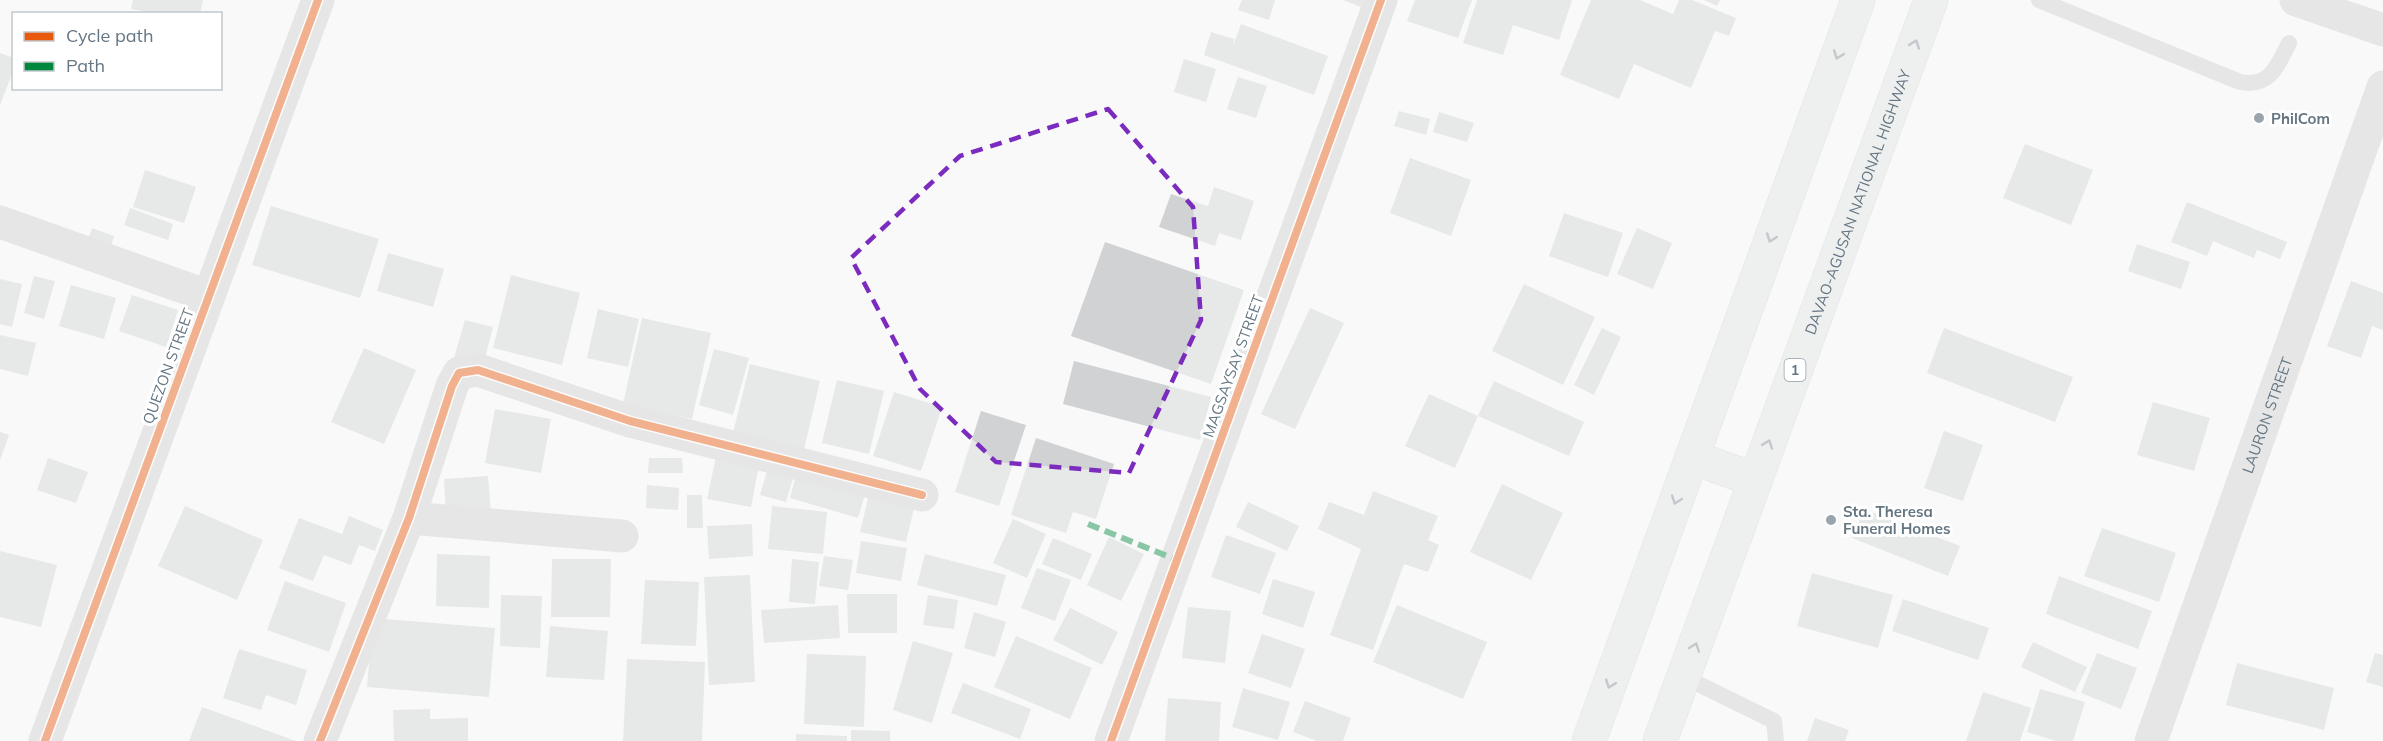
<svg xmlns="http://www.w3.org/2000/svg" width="2383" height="741" viewBox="0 0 2383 741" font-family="Mulish,sans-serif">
<rect width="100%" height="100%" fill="#f9f9f9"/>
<!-- building -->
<g fill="#d0d2d3">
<path d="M133 0H203L200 14H159L131 9Z"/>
<path d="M1242 0H1275L1269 20 1238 10Z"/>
<path d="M1343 0H1364L1361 7Z"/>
<path d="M1415 0H1472L1458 38 1407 21Z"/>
<path d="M1477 0H1572L1559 40 1513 25 1503 55 1463 43Z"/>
<path d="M1591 0H1640L1673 14 1679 0H1692L1736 18 1729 36 1715 31 1691 88 1634 64 1619 99 1560 75Z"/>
<path d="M1704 0H1720L1717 6Z"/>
<path d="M1241 24 1328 56 1314 95 1204 55 1211 32 1234 39 1233 46Z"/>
<path d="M0 53 14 58V69L0 105Z"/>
<path d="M1184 59 1216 69 1206 102 1174 92Z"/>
<path d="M1238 77 1267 86 1256 118 1227 109Z"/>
<path d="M1399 111 1430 119 1426 135 1394 126Z"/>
<path d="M1439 112 1474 123 1467 142 1433 132Z"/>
<path d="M2025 144 2093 170 2071 225 2003 198Z"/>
<path d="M1410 158 1471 180 1451 236 1390 213Z"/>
<path d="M145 170 196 187 184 223 133 207Z"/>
<path d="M1214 187 1254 201 1241 240 1219 233 1215 246 1159 227 1171 194 1208 206Z"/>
<path d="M2187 202 2287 242 2280 259 2257 250 2254 258 2213 241 2207 256 2171 242Z"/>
<path d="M271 206 379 239 360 298 252 265Z"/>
<path d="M130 208 173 224 168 240 124 225Z"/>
<path d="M1564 213 1623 233 1608 277 1549 256Z"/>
<path d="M92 228 114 236 109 253 86 246Z"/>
<path d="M1637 228 1672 243 1653 289 1617 274Z"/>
<path d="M1105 242 1244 290 1211 384 1071 336Z"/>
<path d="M2137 244 2190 262 2181 289 2128 271Z"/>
<path d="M388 253 444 269 433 307 377 291Z"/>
<path d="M511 275 580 293 562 365 493 348Z"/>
<path d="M34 276 55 281 44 319 24 313Z"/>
<path d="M0 279 22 284 12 327 0 324Z"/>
<path d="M2351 281 2383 293V330L2372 326 2361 358 2327 346Z"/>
<path d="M1524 284 1595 317 1563 385 1492 351Z"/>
<path d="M71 285 116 298 104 339 59 326Z"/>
<path d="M132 295 178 310 166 347 119 331Z"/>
<path d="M1310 308 1344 323 1295 429 1261 414Z"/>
<path d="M598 309 639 319 628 367 587 358Z"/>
<path d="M642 318 711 333 692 419 623 404Z"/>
<path d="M465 320 493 327 483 365 454 358Z"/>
<path d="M1602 328 1621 337 1594 395 1574 385Z"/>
<path d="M1944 328 2073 377 2055 422 1927 373Z"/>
<path d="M0 335 36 343 28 376 0 369Z"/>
<path d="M364 348 416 370 384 444 331 422Z"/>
<path d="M714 349 749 358 733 415 699 405Z"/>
<path d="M1074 361 1211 397 1200 440 1063 404Z"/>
<path d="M750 364 820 381 802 458 731 441Z"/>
<path d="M837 380 884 391 869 454 822 443Z"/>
<path d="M1494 381 1584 422 1569 456 1478 416Z"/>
<path d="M894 392 942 407 921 471 873 456Z"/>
<path d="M1429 394 1478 416 1455 468 1405 446Z"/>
<path d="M2153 402 2210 418 2194 471 2137 455Z"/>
<path d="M495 409 551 419 541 473 485 463Z"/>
<path d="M981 411 1026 425 999 506 955 492Z"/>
<path d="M1944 431 1983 445 1963 501 1924 488Z"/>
<path d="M0 432 9 435 0 460Z"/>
<path d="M1036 438 1114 464 1096 519 1073 512 1066 533 1011 515Z"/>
<path d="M716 457 759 465 751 507 707 499Z"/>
<path d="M48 458 88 472 76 503 37 490Z"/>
<path d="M649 458H682L683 473H648Z"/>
<path d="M768 468 794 475 786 502 760 495Z"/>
<path d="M797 471 866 491 858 518 790 498Z"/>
<path d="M488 476 491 514 446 517 444 479Z"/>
<path d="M1502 484 1563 513 1531 580 1470 552Z"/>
<path d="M647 485 679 488 678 510 646 508Z"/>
<path d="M870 490 916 500 906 542 860 532Z"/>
<path d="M1373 491 1438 516 1428 540 1439 545 1428 572 1404 564 1373 650 1330 635 1361 549 1318 529 1329 502 1364 515Z"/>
<path d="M687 495H702L703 528H687Z"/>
<path d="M1248 502 1299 526 1287 551 1236 527Z"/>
<path d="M185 506 263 540 237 600 158 566Z"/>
<path d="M772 506 827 512 823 554 768 549Z"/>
<path d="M1864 509 1960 546 1948 576 1852 538Z"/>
<path d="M349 516 383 530 375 551 359 545 351 565 324 555 313 581 279 568 299 518 342 534Z"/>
<path d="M1013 519 1046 534 1027 578 993 563Z"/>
<path d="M752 524 753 556 709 559 707 526Z"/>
<path d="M2102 528 2176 553 2159 602 2084 576Z"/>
<path d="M1226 535 1276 553 1260 594 1211 577Z"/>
<path d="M1109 537 1144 554 1121 601 1087 585Z"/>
<path d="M1053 538 1092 554 1081 580 1042 564Z"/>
<path d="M861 541 907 548 901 581 856 573Z"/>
<path d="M0 551 57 565 41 627 0 617Z"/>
<path d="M437 554 490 556 489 608 436 606Z"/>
<path d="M925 554 1006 575 997 606 917 585Z"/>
<path d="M824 556 853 560 848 590 819 586Z"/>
<path d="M552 559H611L610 617H551Z"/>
<path d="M792 559 819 562 815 604 789 602Z"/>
<path d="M1037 568 1071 580 1055 621 1021 608Z"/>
<path d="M1812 573 1893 595 1878 648 1797 626Z"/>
<path d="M750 575 755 682 709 685 704 577Z"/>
<path d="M2059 576 2152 611 2138 649 2046 614Z"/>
<path d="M1273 579 1315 592 1303 628 1262 614Z"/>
<path d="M645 580 699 582 696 646 641 644Z"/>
<path d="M285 581 346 603 329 652 267 630Z"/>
<path d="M847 594H897V633H848Z"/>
<path d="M501 595 542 596 540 648 500 646Z"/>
<path d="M928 595 958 600 954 629 923 625Z"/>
<path d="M1903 599 1989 628 1978 660 1892 631Z"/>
<path d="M838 605 840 638 764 643 761 610Z"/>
<path d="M1397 605 1487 642 1463 699 1373 662Z"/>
<path d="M1188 607 1231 611 1225 663 1182 658Z"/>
<path d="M1070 608 1118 632 1102 665 1053 640Z"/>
<path d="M974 612 1006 622 995 657 964 648Z"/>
<path d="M373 618 495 628 489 697 367 687Z"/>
<path d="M550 626 608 631 604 680 546 677Z"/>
<path d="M1262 634 1305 649 1291 688 1248 673Z"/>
<path d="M1016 636 1092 668 1070 719 994 687Z"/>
<path d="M913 641 953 653 932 723 893 710Z"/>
<path d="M2033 642 2087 667 2075 692 2021 667Z"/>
<path d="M239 649 307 670 296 705 266 695 261 710 223 698Z"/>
<path d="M2097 653 2137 668 2121 709 2081 693Z"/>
<path d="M2375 653 2383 655V687L2366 682Z"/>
<path d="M807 654 866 656 864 727 804 724Z"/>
<path d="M627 659 705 662 702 741H623Z"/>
<path d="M2237 663 2334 688 2324 730 2226 705Z"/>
<path d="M963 683 1031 709 1020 739 951 713Z"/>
<path d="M1243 688 1290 702 1278 740 1232 727Z"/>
<path d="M2040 689 2085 702 2073 741H2056L2027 732Z"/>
<path d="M1983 692 2031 708 2020 741H1966Z"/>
<path d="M1168 698 1221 702 1219 741H1165Z"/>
<path d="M1305 701 1351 718 1343 741H1317L1293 732Z"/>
<path d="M202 707 296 741H189Z"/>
<path d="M430 709V719L468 718V741H394L393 710Z"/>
<path d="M1815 718 1849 730 1845 741H1807Z"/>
<path d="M851 730 890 731V741H851Z"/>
<path d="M796 734 847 736V741H796Z"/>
</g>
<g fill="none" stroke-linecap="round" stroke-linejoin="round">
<!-- trunk casing -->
<g stroke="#d5d6d6" stroke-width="35">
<g id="trunk">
<path d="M1692 457 1755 480"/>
<path d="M1589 741 1858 0"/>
<path id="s2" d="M1660 741 1931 0"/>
</g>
</g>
<!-- service -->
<g stroke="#cecfd0" stroke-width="16">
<path d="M2039 0 2240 82C2270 88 2278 65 2289 43"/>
<path d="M1684 677 1774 721 1776 741"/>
</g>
<!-- minor -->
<g stroke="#cecfd0" stroke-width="33">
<path d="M2296 0 2383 30"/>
<path d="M0 222 208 296"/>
<path d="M409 518 622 536"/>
<path d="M320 741 409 518 452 386 459 373 478 370 630 421 922 495"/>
<path d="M1111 741 1381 0"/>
<path id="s1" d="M2151 741 2383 87"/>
</g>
<!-- tertiary -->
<path stroke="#cecfd0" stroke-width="33" d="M45 741 318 0"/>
<!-- trunk -->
<use href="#trunk" stroke="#e1e2e2" stroke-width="33"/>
<!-- quiet -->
<path stroke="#00873e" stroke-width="6" stroke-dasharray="12 6" stroke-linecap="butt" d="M1088 524 1177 560"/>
<!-- cycleway casing -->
<g stroke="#fff" stroke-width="11">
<g id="cycleway">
<path d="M45 741 318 0"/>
<path d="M320 741 409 518 452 386 459 373 478 370 630 421 922 495"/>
<path d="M1111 741 1381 0"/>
</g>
</g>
<!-- cycleway -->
<use href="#cycleway" stroke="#e8590c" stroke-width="8"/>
</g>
<!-- one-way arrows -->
<defs><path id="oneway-chevron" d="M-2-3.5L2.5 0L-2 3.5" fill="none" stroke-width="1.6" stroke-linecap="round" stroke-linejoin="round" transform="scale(1.5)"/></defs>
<g stroke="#7e8c96">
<use href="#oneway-chevron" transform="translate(1915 44) rotate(-70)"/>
<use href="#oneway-chevron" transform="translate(1838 55) rotate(110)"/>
<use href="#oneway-chevron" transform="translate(1771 238) rotate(110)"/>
<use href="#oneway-chevron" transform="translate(1768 444) rotate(-70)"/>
<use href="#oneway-chevron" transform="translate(1676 500) rotate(110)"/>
<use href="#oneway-chevron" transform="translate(1695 647) rotate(-70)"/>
<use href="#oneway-chevron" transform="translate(1610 684) rotate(110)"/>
</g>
<!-- marked area -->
<path d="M0 0H2383V741H0ZM1108 109 1193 207 1201 320 1129 473 996 462 920 389 851 258 960 156Z" fill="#f9f9f9" fill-opacity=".55" fill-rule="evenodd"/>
<path fill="none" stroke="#7b2cbf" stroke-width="4.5" stroke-dasharray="12 8" stroke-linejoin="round" d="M1108 109 1193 207 1201 320 1129 473 996 462 920 389 851 258 960 156Z"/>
<!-- markers -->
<g fill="#99a4ac" stroke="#fff" stroke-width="2">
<circle cx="2259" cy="118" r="6"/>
<circle cx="1831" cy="520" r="6"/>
</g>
<g text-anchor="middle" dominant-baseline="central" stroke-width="6" stroke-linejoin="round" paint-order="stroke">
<!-- shield labels -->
<rect fill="#fff" stroke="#939fa8" stroke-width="1.5" x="1784.5" y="359" width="21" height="22" rx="4.5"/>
<g font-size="14" font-weight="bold" fill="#657683">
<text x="1795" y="370">1</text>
</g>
<!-- poi labels -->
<g font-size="15" font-weight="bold" fill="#657683" stroke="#fff" text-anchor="start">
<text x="2271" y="118">PhilCom</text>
<text x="1843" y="511">Sta. Theresa<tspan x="1843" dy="17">Funeral Homes</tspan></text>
</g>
<!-- street labels -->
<g font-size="15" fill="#657683" stroke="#fff">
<text stroke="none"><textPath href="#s2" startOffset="574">DAVAO-AGUSAN NATIONAL HIGHWAY</textPath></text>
<text transform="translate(168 366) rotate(-70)">QUEZON STREET</text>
<text transform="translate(1233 366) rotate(-70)">MAGSAYSAY STREET</text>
<text stroke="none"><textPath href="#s1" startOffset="346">LAURON STREET</textPath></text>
</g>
</g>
<!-- legend -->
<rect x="12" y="12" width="210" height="78" fill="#ffffff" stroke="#c1c8cd" stroke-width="1.5"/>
<rect x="24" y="32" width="30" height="9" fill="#e8590c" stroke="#c1c8cd" stroke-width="1.5"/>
<text x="66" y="42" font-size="18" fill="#657683">Cycle path</text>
<rect x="24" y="62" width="30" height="9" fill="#00873e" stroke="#c1c8cd" stroke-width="1.5"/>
<text x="66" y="72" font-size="18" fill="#657683">Path</text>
</svg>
